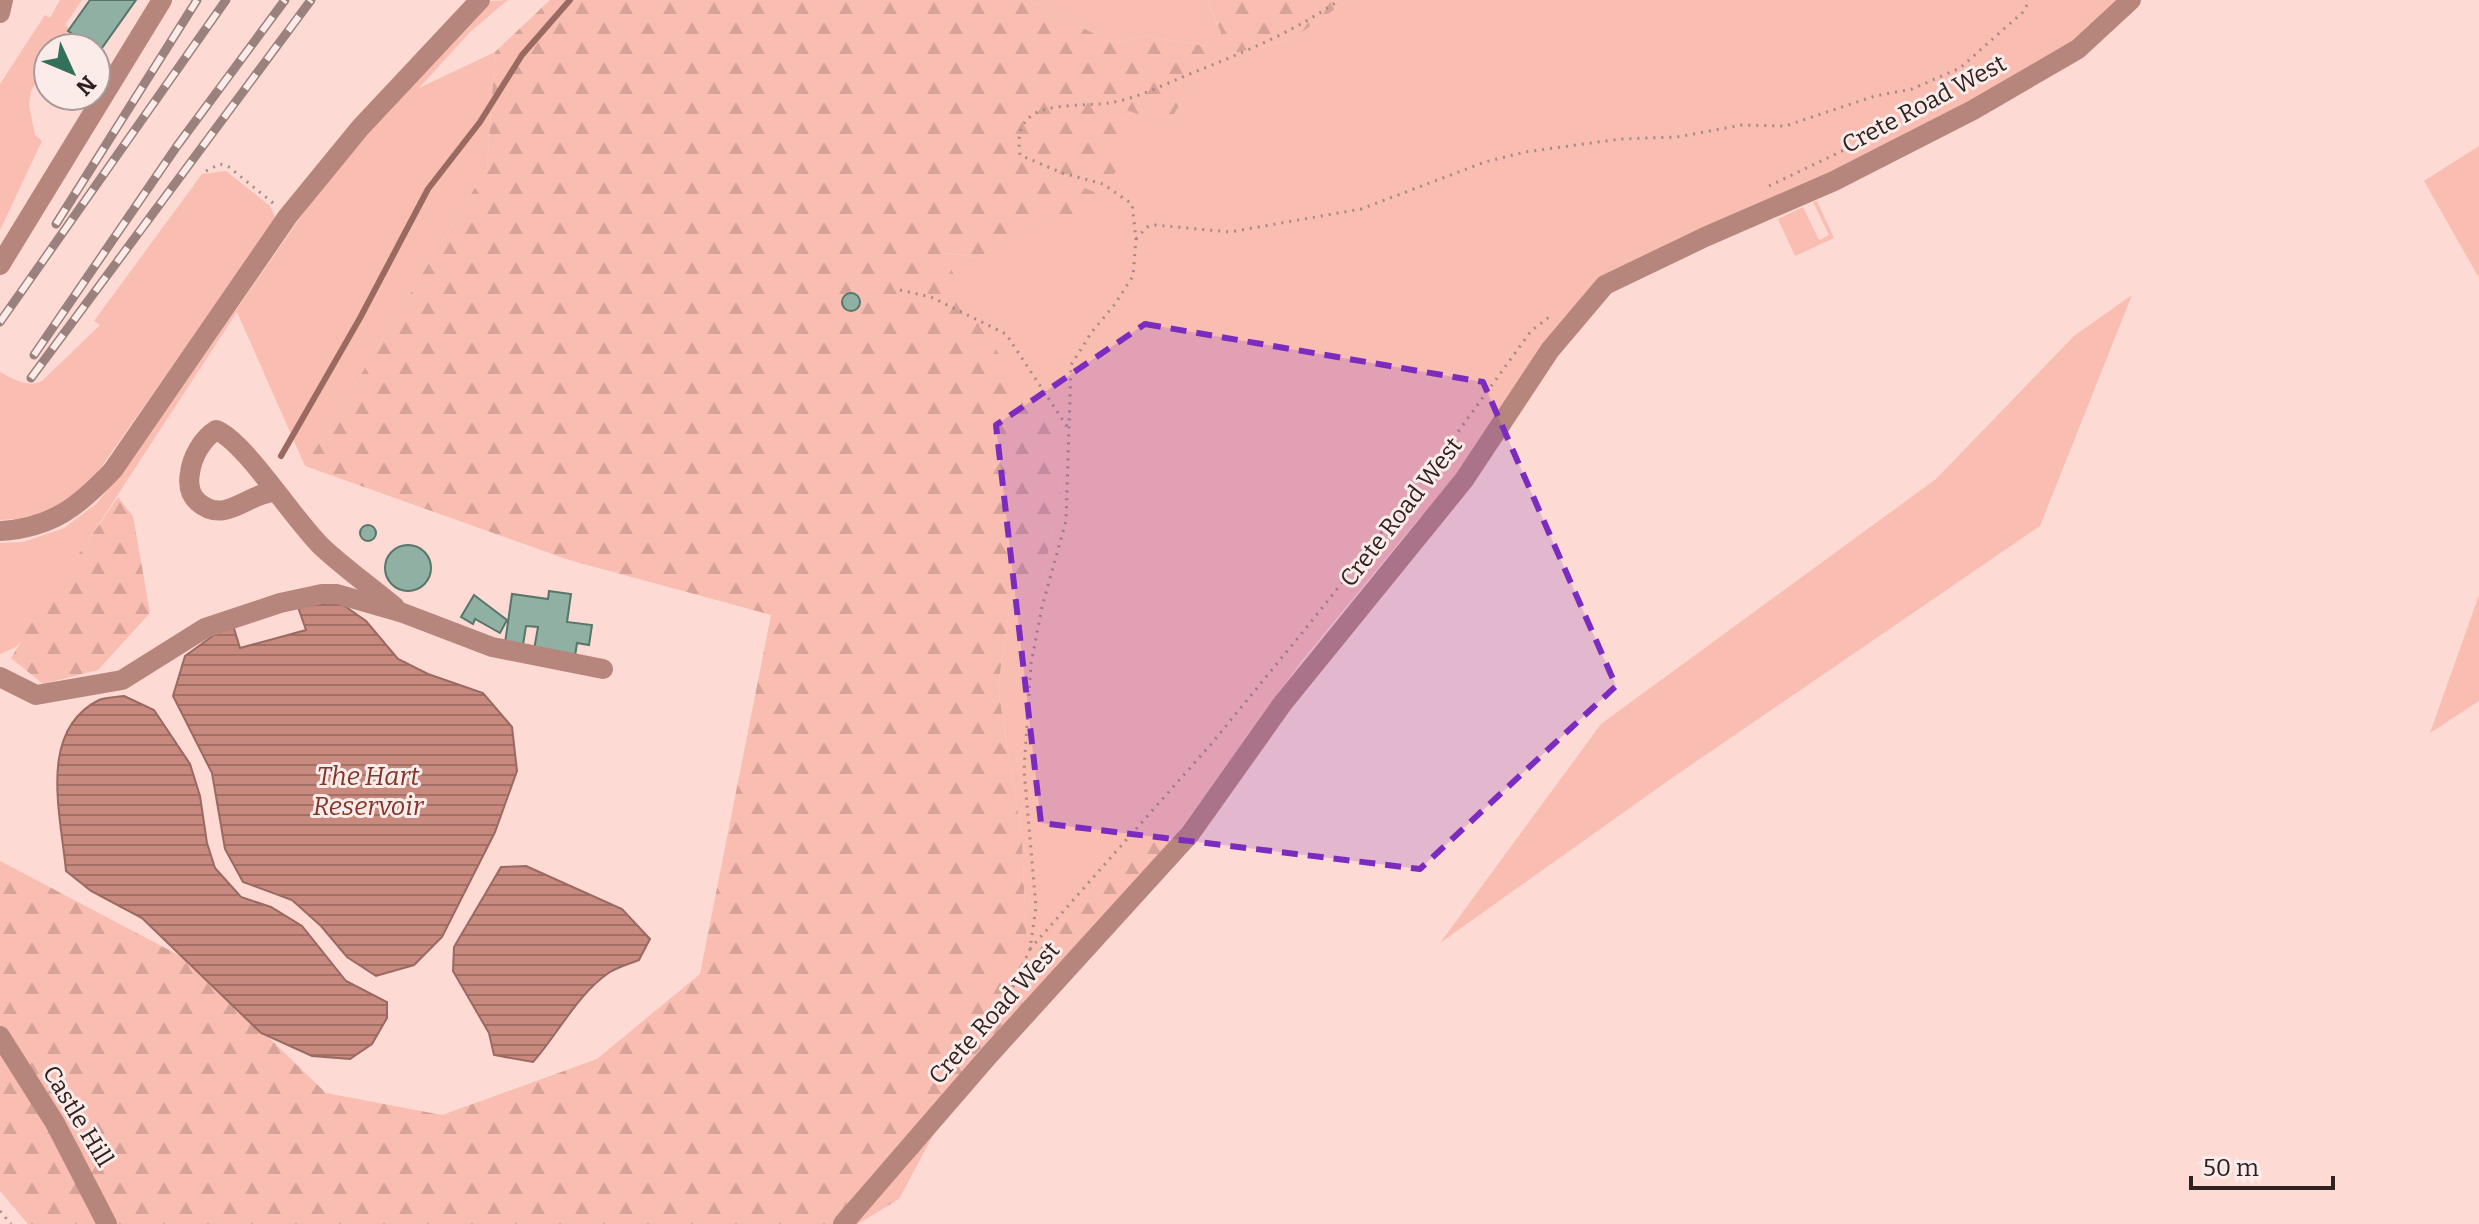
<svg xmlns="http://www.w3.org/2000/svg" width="2479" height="1224" viewBox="0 0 2479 1224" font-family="Bitter,serif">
<defs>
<pattern id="forest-firs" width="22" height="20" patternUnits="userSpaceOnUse" patternTransform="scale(2)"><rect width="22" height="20" fill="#fabdb1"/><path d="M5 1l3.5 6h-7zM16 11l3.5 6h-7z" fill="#d7a298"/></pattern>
<pattern id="water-rules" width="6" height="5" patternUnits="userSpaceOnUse" patternTransform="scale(2)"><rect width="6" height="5" fill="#c8897e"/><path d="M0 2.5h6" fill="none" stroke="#a37067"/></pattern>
</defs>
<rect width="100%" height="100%" fill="#fddad3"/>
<!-- grass -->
<g fill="#fabdb1">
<path d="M60 0H82L65 25 70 29 57 48H48V62L31 91 29 105 35 135 42 141 0 230V84L45 15 50 18Z"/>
<path d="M508 0 470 32 419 88 495 52 487 168 305 466 237 312 25 637 14 648 0 654V543L23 542 64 528 96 504 132 460 318 192 407 88 491 1Z"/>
<path d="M1028 0H1207L1221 34 1207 46 1143 36 1115 44Z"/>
<path d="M1348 0H2120L2081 37 2008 85 1744 214 1613 270 1596 283 1457 478 1416 522 1304 658 1169 845 1144 827 1043 945 1026 934 1022 838 998 687 1010 604 1043 576 1061 491 1054 433 980 327 942 253 979 257 1047 218H1085L1076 185 1088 172 1126 109 1168 124 1195 80 1217 57 1291 40Z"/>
<path d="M2479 146V278L2424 181Z"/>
<path d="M226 171 270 206 276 219 97 473C66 503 44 518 0 520V372C13 379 28 388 42 381L100 325 94 321 202 174Z"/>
<path d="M1817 201 1834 238 1795 256 1778 219 1803 207 1819 240 1829 235 1813 202Z"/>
<path d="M2132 295 2040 526 1672 778 1440 943 1601 724 1936 479 2074 336Z"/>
<path d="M2479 595V701L2430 733Z"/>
</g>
<!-- forest -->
<g fill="url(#forest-firs)">
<path d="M550 0H1028L1115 44 1143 36 1207 46 1221 33 1207 0H1348L1291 40 1217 57 1195 80 1168 124 1126 110 1123 164 1111 177 1088 172 1077 185 1102 195 1085 218H1047L979 257 943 253 980 327 1054 432 1061 491 1043 576 1010 604 998 687 1022 838 1026 934 1043 945 1144 827 1169 845 977 1053 899 1199 858 1224H28L0 1191V861L188 960 326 1093 442 1115 597 1059 700 974 771 615 569 560 305 466 487 168 495 52Z"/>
<path d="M118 497 133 516 150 613 98 670 43 684 11 658 21 642 14 648Z"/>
</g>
<!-- water -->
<g fill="url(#water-rules)" stroke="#9a6a62" stroke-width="2">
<path d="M339 602 366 621 398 659 428 674 483 693 512 727 517 771 495 832 442 937 414 965 376 976 347 957 321 926 292 900 243 882 225 849 212 773 173 696 185 656 232 622 240 648 306 630 298 607Z"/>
<path d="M124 696 154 710 190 764 200 796 207 843 215 868 241 897 271 907 302 926 346 981 387 1002V1018L372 1044 350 1059 312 1056 261 1033 142 918 91 891 66 871C61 815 37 731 99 700 106 697 116 697 124 696Z"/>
<path d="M526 866 622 909 650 939 639 960C629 964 618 967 610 972 577 994 559 1033 533 1062L494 1055 489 1033 453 971 454 947 501 867Z"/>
</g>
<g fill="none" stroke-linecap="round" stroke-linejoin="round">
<!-- stream -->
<path stroke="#9a6a62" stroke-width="6" d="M281 456 360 318 428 189 480 122 522 55 570 0"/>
</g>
<!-- building -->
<g fill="#8fb0a3" stroke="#57766a" stroke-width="2">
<path d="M90 0H136L99 52 68 31Z"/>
<circle cx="851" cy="302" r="9"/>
<circle cx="368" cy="533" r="8"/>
<circle cx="408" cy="568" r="23"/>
<path d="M549 591 571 594 567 622 592 625 589 645 577 643 575 656 534 650 538 627 526 626 523 645 505 643 512 594 548 599Z"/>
<path d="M474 595 507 620 500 633 475 619 473 624 461 617Z"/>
</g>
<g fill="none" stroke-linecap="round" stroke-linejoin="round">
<!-- path -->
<g stroke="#a48b86" stroke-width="3" stroke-dasharray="2 6" stroke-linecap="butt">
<path d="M206 171 220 164 229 167 273 203"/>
<path d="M1769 186 1888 129"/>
<path d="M1136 239 1147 227 1155 225 1230 232 1361 209 1485 162 1525 152 1620 139 1677 137 1742 125 1785 126 1875 96 1912 89 1960 68 2023 12 2030 0"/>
<path d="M900 290 931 297 1006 334 1068 428"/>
<path d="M1030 949 1212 743 1311 622 1429 472 1531 331 1553 314"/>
<path d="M1003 1009 1030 949 1036 907 1024 770 1031 664 1042 607 1066 521 1071 365 1091 333 1115 304 1133 276 1136 239 1132 204 1103 184 1062 173 1020 155C1018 140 1018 126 1031 116 1047 103 1089 106 1109 103 1135 99 1161 86 1185 76 1239 54 1291 34 1339 0"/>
<path d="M0 1211 11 1224"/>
</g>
<!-- minor -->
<g stroke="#b6857c" stroke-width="20">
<path d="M0 13 3 0"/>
<path d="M0 265 162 0"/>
<path d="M275 492C249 492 225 526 198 502 189 494 188 484 190 473 192 457 202 439 216 430 244 440 296 523 323 548 346 569 371 587 395 607"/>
<path d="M0 531C52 528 79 506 113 470L288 216 360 128 480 0"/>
<path d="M0 677 36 695 122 680 205 628 280 603 322 594H337L403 613 492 647 603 669"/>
<path d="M0 1036 55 1123 107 1224"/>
<path d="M843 1224 990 1054 1190 834 1283 703 1464 480 1550 350 1605 285 1705 237 1834 181 1973 110 2078 49 2131 0"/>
</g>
<!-- rail casing -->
<g stroke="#9a817d" stroke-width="9">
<g id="rail">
<path d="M56 224 197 0"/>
<path d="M0 322 226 0"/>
<path d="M34 355 177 146 285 0"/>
<path d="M31 378 311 0"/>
</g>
</g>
<!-- rail -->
<use href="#rail" stroke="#fbecea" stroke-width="6" stroke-dasharray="18" stroke-linecap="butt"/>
</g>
<!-- marked area -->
<path fill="#7b2cbf" fill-opacity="0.2" stroke="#7b2cbf" stroke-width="6" stroke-dasharray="16 10" stroke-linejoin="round" d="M1145 324 1483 382 1616 686 1420 869 1041 823 996 425Z"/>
<g text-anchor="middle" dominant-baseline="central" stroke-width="6" stroke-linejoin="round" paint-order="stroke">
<!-- street labels -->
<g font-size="24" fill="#2e211f" stroke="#fbecea">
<text transform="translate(1924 104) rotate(-28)">Crete Road West</text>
<text transform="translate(1401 512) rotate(-52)">Crete Road West</text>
<text transform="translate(994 1013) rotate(-48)">Crete Road West</text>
<text transform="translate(78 1116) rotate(59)">Castle Hill</text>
</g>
<!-- water labels -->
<g font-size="26" font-style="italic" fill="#823529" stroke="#fbecea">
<text x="368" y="776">The Hart<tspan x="368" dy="30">Reservoir</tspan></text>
</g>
</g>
<!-- north arrow -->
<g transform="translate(72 72) rotate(134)"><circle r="38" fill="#fbecea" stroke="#a99b99" stroke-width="2"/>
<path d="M0-6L14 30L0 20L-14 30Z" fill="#32705c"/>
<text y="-12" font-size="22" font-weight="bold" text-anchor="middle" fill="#2e211f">N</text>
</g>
<!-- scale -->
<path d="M2191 1176v12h142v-12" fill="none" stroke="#2e211f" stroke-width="4"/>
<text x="2203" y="1176" font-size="24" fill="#2e211f" stroke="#fbecea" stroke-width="6" paint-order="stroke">50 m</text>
</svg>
